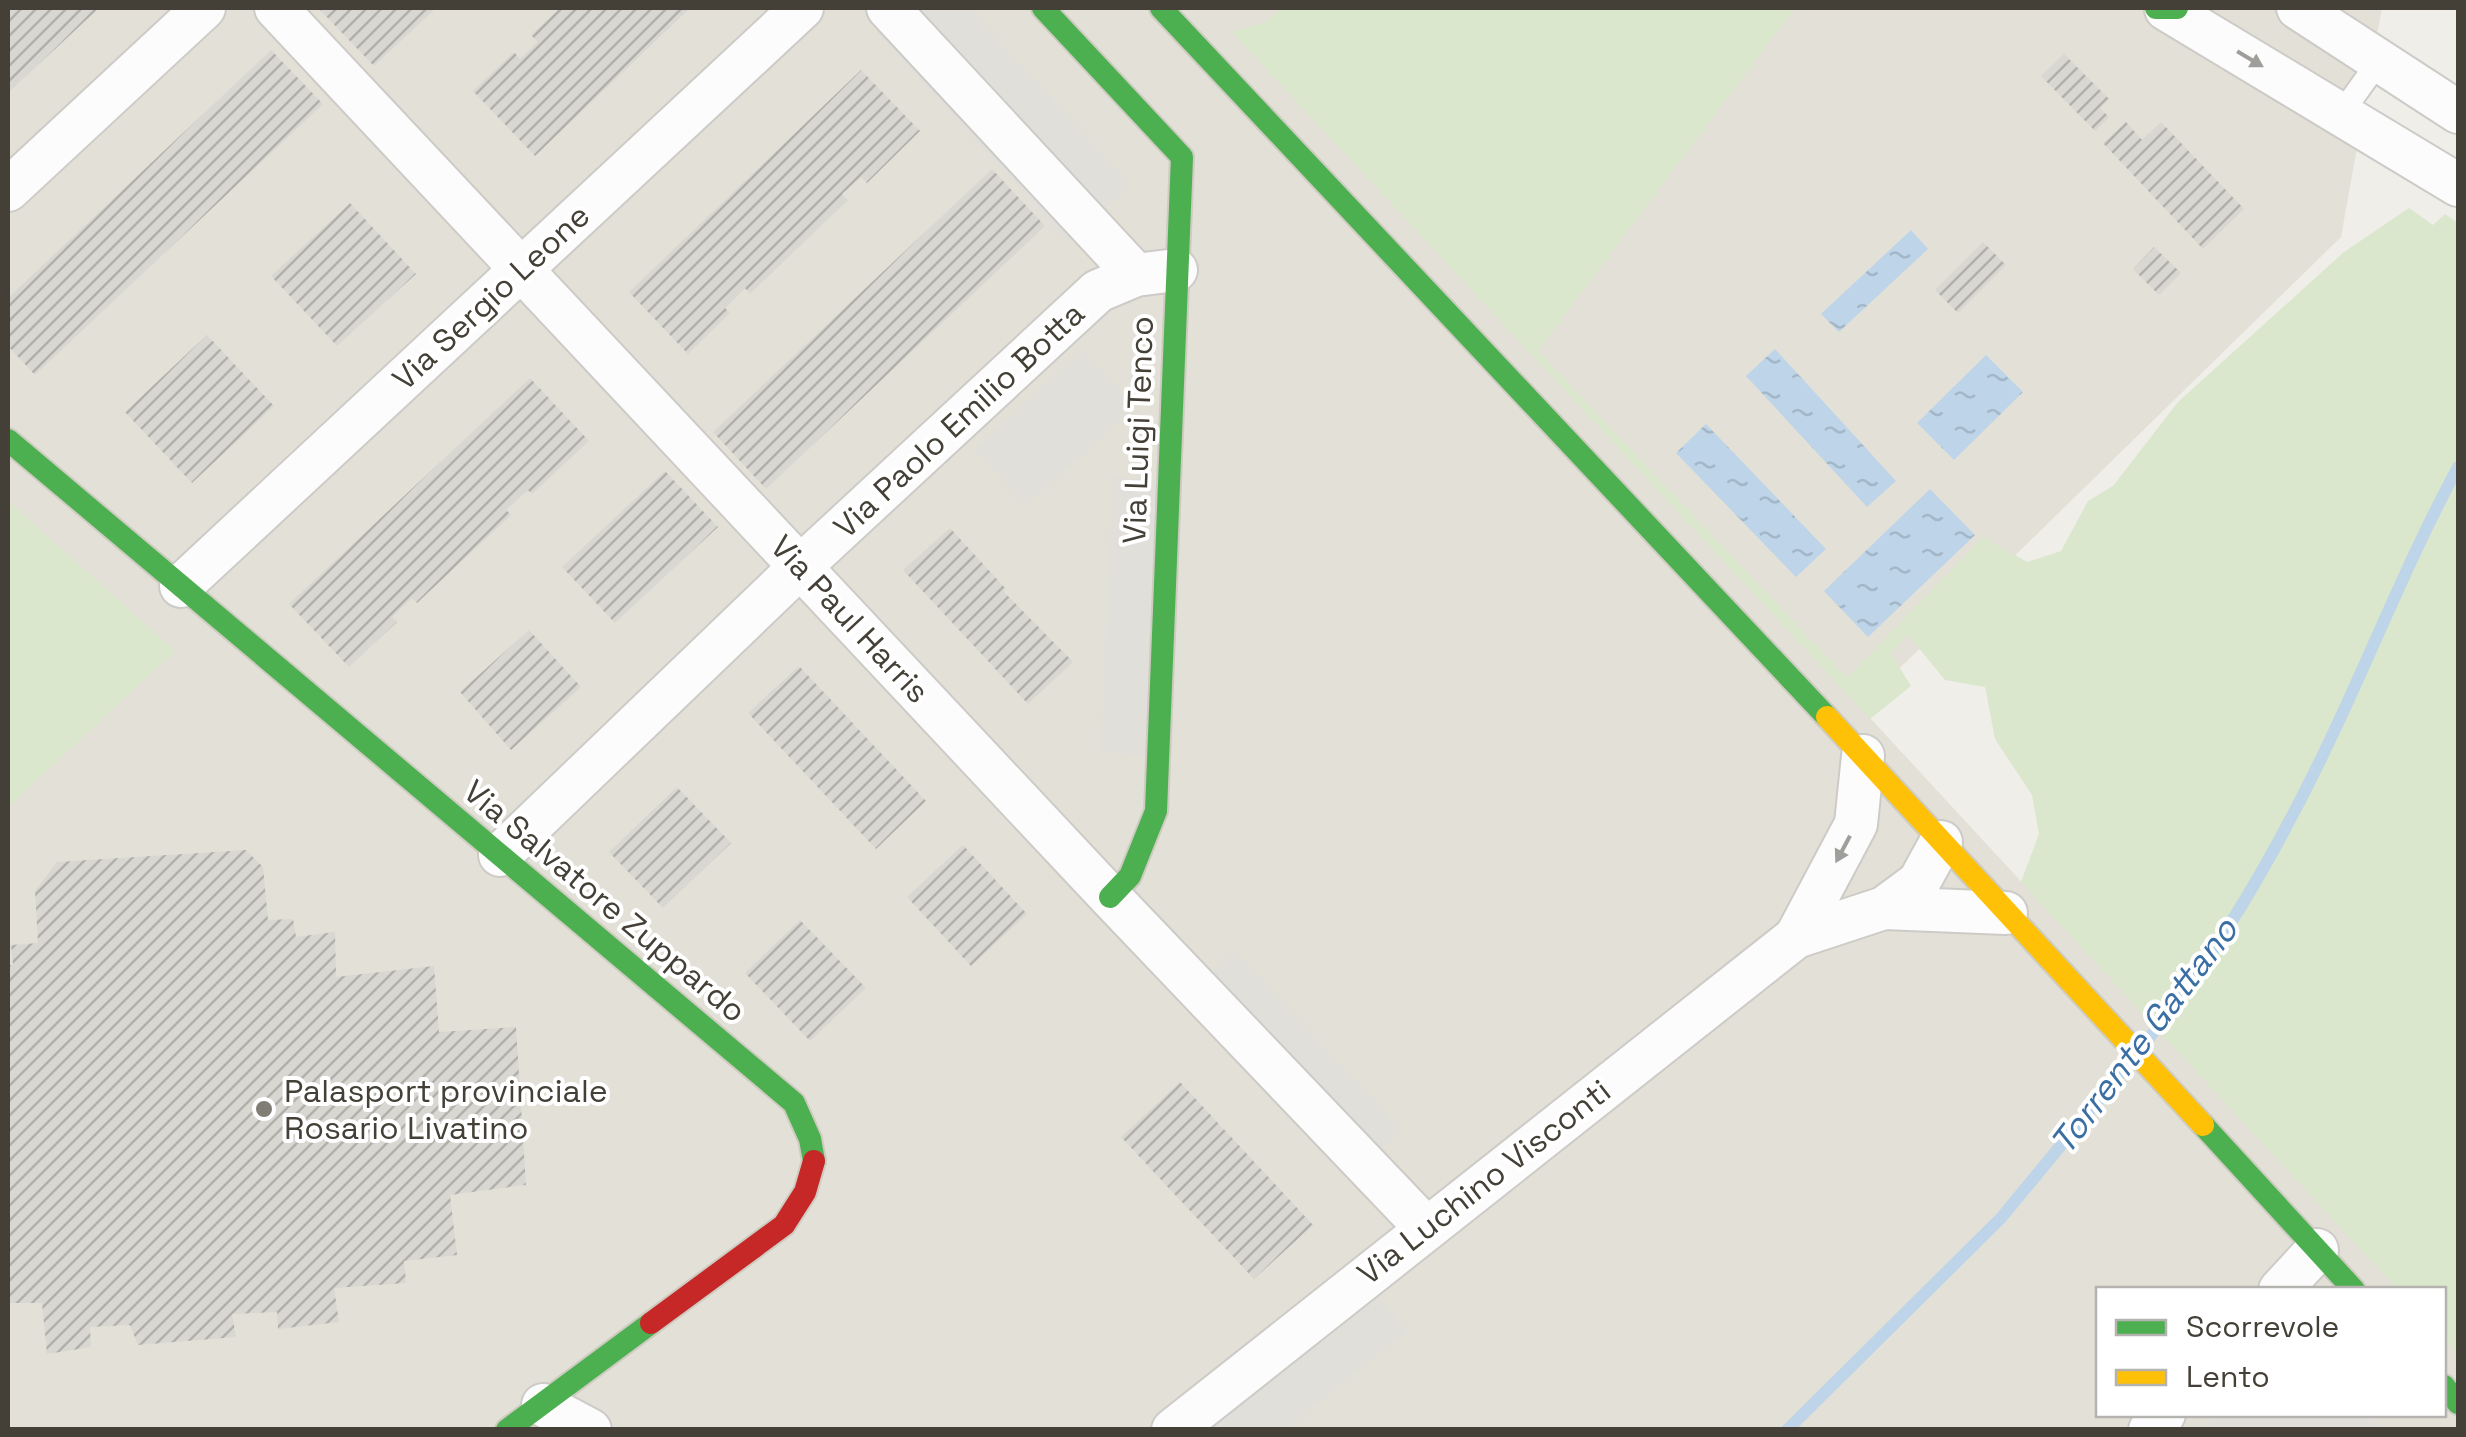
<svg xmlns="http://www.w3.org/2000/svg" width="2466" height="1437" viewBox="0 0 2466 1437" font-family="'Space Grotesk',sans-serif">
<defs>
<pattern id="water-ripples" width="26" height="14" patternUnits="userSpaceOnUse" patternTransform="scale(2.5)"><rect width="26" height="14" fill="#bed4e8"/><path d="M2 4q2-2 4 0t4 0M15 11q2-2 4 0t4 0" fill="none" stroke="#a4b7c8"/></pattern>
<pattern id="building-hatch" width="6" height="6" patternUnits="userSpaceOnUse" patternTransform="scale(2.5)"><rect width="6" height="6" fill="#d8d7d2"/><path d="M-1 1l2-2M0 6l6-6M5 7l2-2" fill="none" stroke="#b1b0ab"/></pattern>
</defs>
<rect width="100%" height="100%" fill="#efeee9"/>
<!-- residential -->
<path fill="#e3e0d7" d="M8 8H2382L2341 237 1860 707 2397 1289 2098 1290V1414H2444V1338L2458 1354V1429L8 1430Z"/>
<!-- green -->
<g fill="#dae7cc">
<path d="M1282 8H1795L1538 351 1847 678 1983 537 2027 562 2061 551 2088 501 2113 486 2178 402 2344 252 2409 208 2433 225 2445 214 2458 223V1354L2444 1338V1290L2397 1289 2021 882 2039 834 2032 795 1995 739 1985 687 1945 680 1908 635 1891 654 1911 686 1870 719 1232 32 1266 22Z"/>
<path d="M8 501 175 651 8 807Z"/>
</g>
<!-- parking -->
<g fill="#e0dfda">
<path d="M906 8H968L1130 185 1068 242 877 33Z"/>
<path d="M1083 351 1134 407 1026 505 975 448Z"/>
<path d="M1113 477 1168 481 1159 757 1101 751Z"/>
<path d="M1234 952 1401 1130 1363 1164 1196 987Z"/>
<path d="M1363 1277 1407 1331 1285 1429H1185Z"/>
<path d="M2216 1414 2367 1415 2382 1429H2201Z"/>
</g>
<!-- water -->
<g fill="url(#water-ripples)">
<path d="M1911 230 1928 249 1839 332 1821 314Z"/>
<path d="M1775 349 1896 481 1867 507 1746 376Z"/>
<path d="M1986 355 2023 392 1954 460 1917 423Z"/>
<path d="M1706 424 1826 549 1796 577 1676 453Z"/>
<path d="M1930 489 1975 535 1868 637 1824 591Z"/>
</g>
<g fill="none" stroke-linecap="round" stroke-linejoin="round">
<!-- stream -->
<g stroke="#bed4e8" stroke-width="12">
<path d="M2145 1043C2224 947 2286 835 2338 723 2378 637 2413 550 2458 467"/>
<path d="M1787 1430 2001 1218 2129 1063"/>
</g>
</g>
<!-- building -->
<g fill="url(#building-hatch)">
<path d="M8 8H99L8 93Z"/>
<path d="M322 8H436L374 66 320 10Z"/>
<path d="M560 8H690L535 156 473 91 514 52 520 59 538 42 531 35Z"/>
<path d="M271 50 323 104 35 375 8 346V298Z"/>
<path d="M2064 54 2109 99 2100 108 2109 117 2095 131 2041 76Z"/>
<path d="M861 70 920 131 867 183 861 177 842 194 848 200 750 294 745 288 725 308 730 313 688 354 629 292Z"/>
<path d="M2126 122 2142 140 2161 122 2244 209 2203 249 2103 143Z"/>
<path d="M992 169 1045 226 766 489 713 432Z"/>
<path d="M350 203 416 274 337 346 271 276Z"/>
<path d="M1983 242 2006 265 1958 313 1935 290Z"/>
<path d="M2154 247 2181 273 2159 295 2133 269Z"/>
<path d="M207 335 274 406 192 483 125 412Z"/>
<path d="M530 378 589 441 532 494 528 490 506 510 511 515 417 603 412 598 392 617 397 622 349 667 289 604Z"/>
<path d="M665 471 718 527 615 623 562 567Z"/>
<path d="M950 528 1006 589 1003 591 1073 662 1028 704 903 570Z"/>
<path d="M529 630 581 687 511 750 460 692Z"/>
<path d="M799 666 926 801 876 849 748 713Z"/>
<path d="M677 787 731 843 663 908 609 852Z"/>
<path d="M963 845 1027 914 971 966 907 897Z"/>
<path d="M246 850 263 867 268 920 293 919 296 937 335 932 336 977 434 966 439 1032 516 1027 526 1185 450 1195 457 1255 404 1261 406 1283 334 1288 339 1322 278 1329 277 1312 232 1314 236 1337 138 1345 130 1325 90 1327 91 1347 47 1354 42 1303H8V965H13L11 945 38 943 35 891 57 862Z"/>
<path d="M800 920 866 988 810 1041 745 973Z"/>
<path d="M1180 1082 1313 1225 1254 1279 1121 1137Z"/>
</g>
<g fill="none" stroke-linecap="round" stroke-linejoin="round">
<!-- lane casing -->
<g stroke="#cdcbc7" stroke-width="26">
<path id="lane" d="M2341 114 2379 61"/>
</g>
<!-- street casing -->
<g stroke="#cdcbc7" stroke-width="46">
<g id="street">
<path d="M276 8 1110 897 1426 1228"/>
<path d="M888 8 1136 275"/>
<path d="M2298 8 2458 112"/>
<path d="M2166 9 2458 185"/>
<path d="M8 190 204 8"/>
<path d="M181 586 802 8"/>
<path d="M1863 756 1856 824 1796 937 1884 908 1919 882 1941 842"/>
<path d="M500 855 801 566 1098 291 1136 275 1176 270"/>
<path d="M1884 908 2006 913"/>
<path d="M2280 1290 2317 1250"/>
<path d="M543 1405 590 1430"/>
<path d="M1173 1430 1796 937"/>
<path d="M2150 1430 2164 1414"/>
</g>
</g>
<!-- fast casing -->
<g stroke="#cecbc1" stroke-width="26">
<g id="fast">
<path d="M1043 8 1182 157 1156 811 1130 876 1110 897"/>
<path d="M1161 8 1827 717"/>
<path d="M2156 8H2177"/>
<path d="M8 440 794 1103 810 1139 814 1161"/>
<path d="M2203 1125 2354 1290"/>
<path d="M2444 1386 2458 1403"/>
<path d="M507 1430 651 1323"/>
</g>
</g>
<!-- slow casing -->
<g stroke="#cecbc1" stroke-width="26">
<path id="slow" d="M1827 717 2203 1125"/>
</g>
<!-- jam casing -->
<g stroke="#cecbc1" stroke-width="26">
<path id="jam" d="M651 1323 784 1225 805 1192 814 1161"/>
</g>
<!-- lane -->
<use href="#lane" stroke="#fdfcfc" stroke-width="22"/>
<!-- street -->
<use href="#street" stroke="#fdfcfc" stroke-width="42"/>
<!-- fast -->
<use href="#fast" stroke="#4caf50" stroke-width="22"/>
<!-- slow -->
<use href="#slow" stroke="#ffc107" stroke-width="22"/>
<!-- jam -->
<use href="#jam" stroke="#c62828" stroke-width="22"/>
</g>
<!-- one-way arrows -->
<defs><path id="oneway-solid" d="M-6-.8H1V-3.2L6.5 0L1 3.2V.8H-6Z" transform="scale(2.5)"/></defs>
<g fill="#a09e9a">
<use href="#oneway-solid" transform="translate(2250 59) rotate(31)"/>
<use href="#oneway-solid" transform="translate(1843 849) rotate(118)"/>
</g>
<!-- markers -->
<circle fill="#807d75" stroke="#fff" stroke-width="4" cx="264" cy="1109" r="10"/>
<g text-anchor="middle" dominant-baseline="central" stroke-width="8" stroke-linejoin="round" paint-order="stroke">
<!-- street labels -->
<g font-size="32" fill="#444037" stroke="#fff">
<text transform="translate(491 297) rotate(-43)">Via Sergio Leone</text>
<text transform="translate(959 420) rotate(-43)">Via Paolo Emilio Botta</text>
<text transform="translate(1138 430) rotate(-88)">Via Luigi Tenco</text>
<text transform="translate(850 619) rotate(47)">Via Paul Harris</text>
<text transform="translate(605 901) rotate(40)">Via Salvatore Zuppardo</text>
<text transform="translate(1484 1182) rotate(-38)">Via Luchino Visconti</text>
</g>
<!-- poi labels -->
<g font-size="32" fill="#444037" stroke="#fff" text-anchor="start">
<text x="284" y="1091">Palasport provinciale<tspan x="284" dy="37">Rosario Livatino</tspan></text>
</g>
<!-- water labels -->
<g font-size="35" font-style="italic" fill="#3b6fa4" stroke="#fff">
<text transform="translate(2144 1036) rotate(-53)">Torrente Gattano</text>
</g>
</g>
<!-- border -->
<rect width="2466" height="1437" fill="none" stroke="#444037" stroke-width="20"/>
<!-- legend -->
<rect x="2096" y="1287" width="350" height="130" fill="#ffffff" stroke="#b4b3af" stroke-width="2.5"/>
<rect x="2116" y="1320" width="50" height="15" fill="#4caf50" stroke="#b4b3af" stroke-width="2.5"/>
<text x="2186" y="1337" font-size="30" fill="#444037">Scorrevole</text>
<rect x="2116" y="1370" width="50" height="15" fill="#ffc107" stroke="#b4b3af" stroke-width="2.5"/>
<text x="2186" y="1387" font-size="30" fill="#444037">Lento</text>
</svg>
